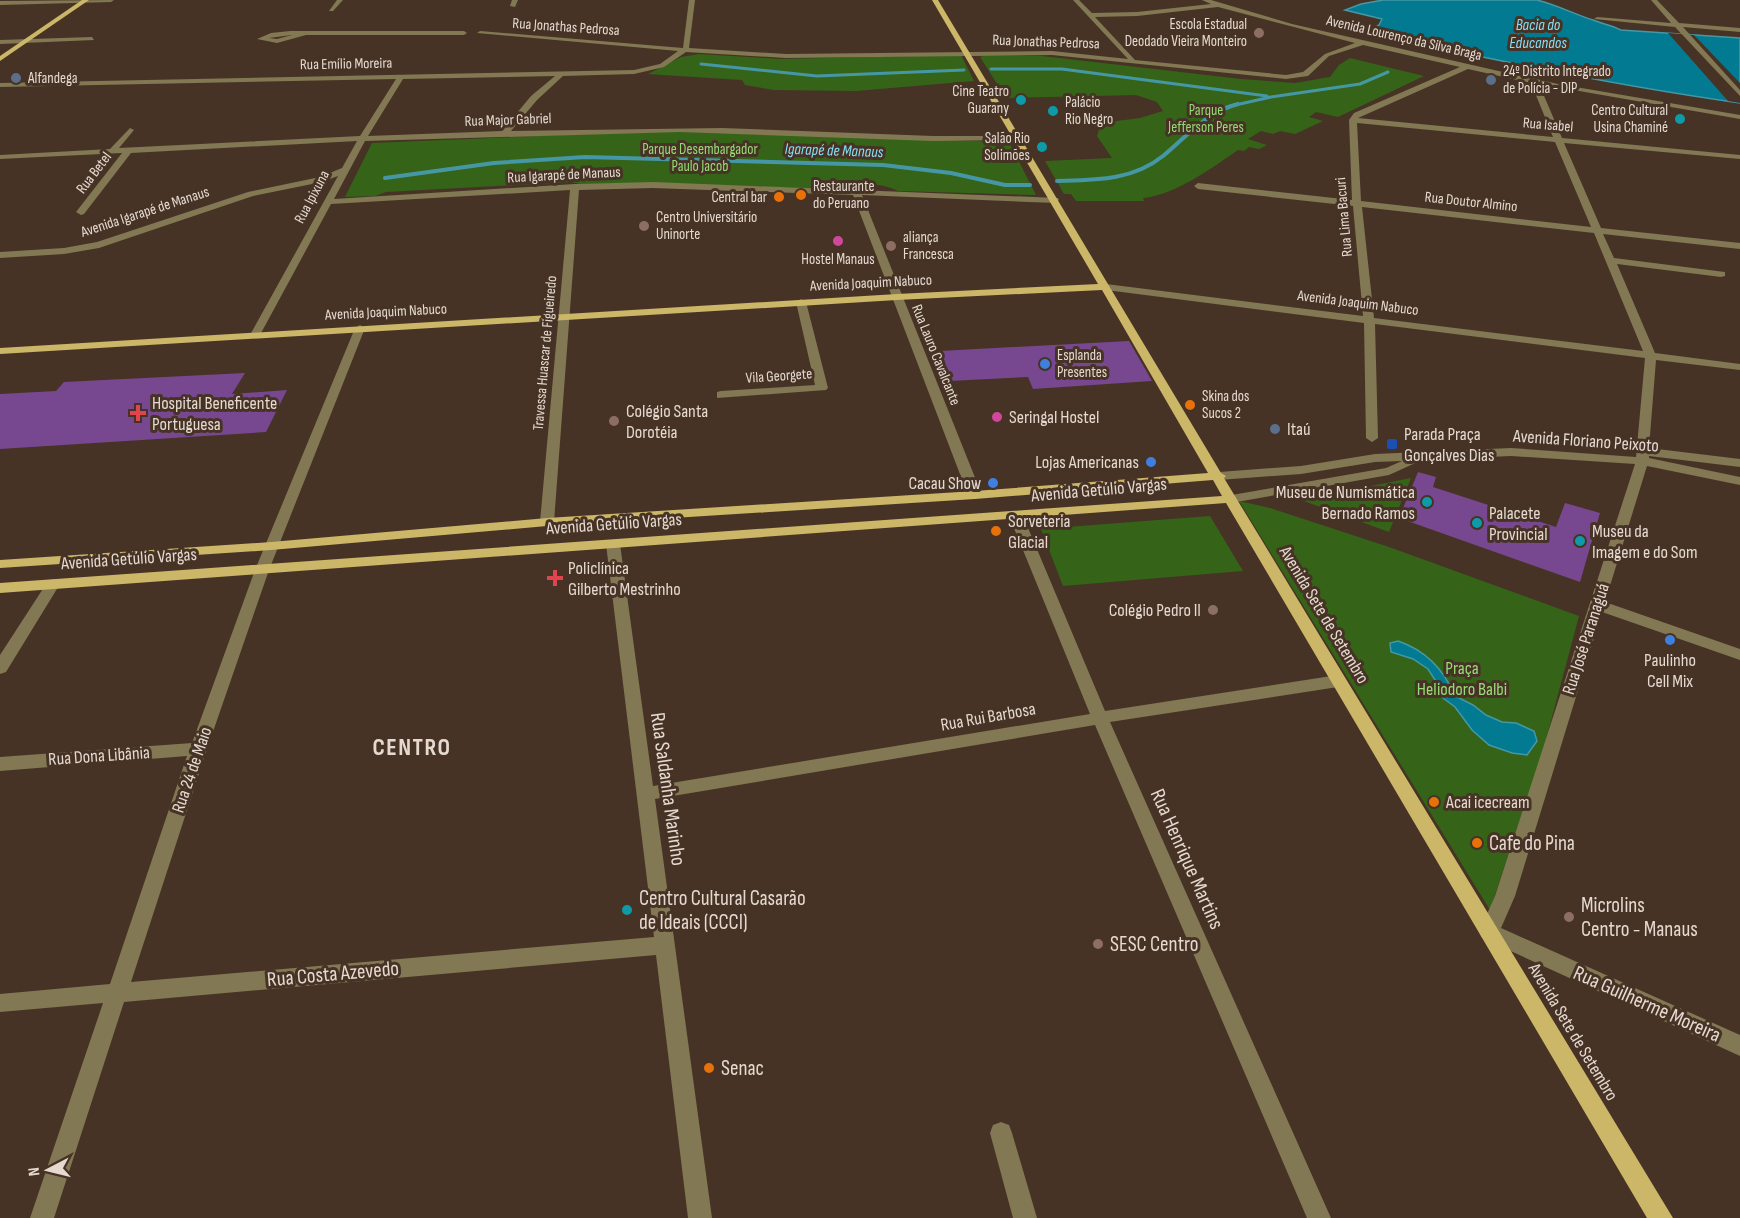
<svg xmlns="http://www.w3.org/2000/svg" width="1740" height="1218" viewBox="0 0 1740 1218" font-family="'Sofia Sans Condensed',sans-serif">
<rect width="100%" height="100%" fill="#463325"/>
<!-- green -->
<g fill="#356418">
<path d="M699 54 781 59 961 55 974 81 856 91 774 90 745 85 742 80 648 74 681 57Z"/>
<path d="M983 56H1042L1241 79 1295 83 1330 77 1339 65 1350 58 1424 76 1338 117 1316 112 1309 117 1323 121 1295 134 1280 131 1273 134 1261 131 1248 139 1267 145 1259 149 1249 147 1244 151 1238 150C1212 168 1175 195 1143 198L1144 201H1076L1071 194H1064L1045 161 1112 158 1097 136 1101 123 1140 118 1163 111 1157 102 1136 95 1006 98 980 57Z"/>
<path d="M636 132H701L1005 142 1010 144 1036 195 898 191C881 182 851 183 833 189L644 183 580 184 571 182 386 192 375 196 345 197 372 143Z"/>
<path d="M1411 478 1389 532 1301 500Z"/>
<path d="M1239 501 1270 508 1389 547 1579 616 1544 747 1490 910Z"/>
<path d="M1210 516 1243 571 1063 586 1041 529Z"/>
</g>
<!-- water -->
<g fill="#027b92" stroke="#4697a5" stroke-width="1.5">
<path d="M1383 0H1537C1557 5 1574 14 1593 20 1603 24 1611 25 1621 30L1740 38V103C1614 85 1490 60 1366 31L1379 25 1382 19 1345 10 1361 4Z"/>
<path d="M1398 641C1425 650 1444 670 1455 696L1473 705 1486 715 1502 722 1516 723 1534 731 1537 741 1527 755 1512 753 1489 745 1472 730 1455 707 1443 698 1437 683 1428 669 1413 659 1391 652 1390 643Z"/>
</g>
<!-- pier -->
<path fill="#463325" d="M1668 33 1694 35 1740 83V103L1728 101Z"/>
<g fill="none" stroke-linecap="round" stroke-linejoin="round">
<!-- stream-far1 -->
<g stroke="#4697a5" stroke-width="3">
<path d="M701 64 817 76 964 70"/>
<path d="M991 69H1062L1267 96"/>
<path d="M1231 106 1271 97 1360 84 1388 72"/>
</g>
<!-- stream -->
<g stroke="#4697a5" stroke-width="4">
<path d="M385 178 494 163 585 157 883 165 951 173 1005 185H1030"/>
<path d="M1057 181C1094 180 1132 181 1163 156 1186 137 1206 112 1238 104"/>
</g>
</g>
<!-- building -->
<g fill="#77488f">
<path d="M1129 341 1152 381 1033 389 1028 377 950 381 940 351Z"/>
<path d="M245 373 232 394 287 390 266 432 0 449V394L56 391 64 382Z"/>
<path d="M1418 472 1436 477 1433 487 1556 527 1565 503 1600 513 1580 582 1399 518Z"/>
</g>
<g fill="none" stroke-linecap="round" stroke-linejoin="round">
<!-- minor -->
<g fill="#827853" fill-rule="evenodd">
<path d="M114 0 111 2 0 5V1Z"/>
<path d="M337 0H343L333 11H329Z"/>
<path d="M512 0H518L515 7 510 6Z"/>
<path d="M689 0H695L689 48 786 54 1052 51 1128 59 1073 0H1079L1092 13 1137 12 1211 4 1202 0H1211L1292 24 1529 78 1527 75 1531 73 1536 79 1558 84 1740 115V119L1539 84 1562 138 1740 155V159L1564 143 1601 228 1740 243V249L1603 234 1614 258 1725 272V276L1721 277 1617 264 1655 353 1740 364V370L1656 360 1649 448 1740 459V467L1649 456V458L1740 477V485L1647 466 1605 602 1740 649V660L1602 612 1515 896 1501 928 1740 1035V1056L1482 938 1479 932 1495 896 1635 464 1511 456 1422 460 1389 475 1231 503 1226 502 1224 499 1226 496 1386 468 1402 461 1375 462 1301 474 1219 480 1212 476 1219 472 1301 466 1375 454 1511 448 1636 457 1645 358 1375 324 1378 438 1372 442 1366 438 1364 323 1106 290 1101 287 1106 284 1363 316 1353 206 1198 189 1194 186 1198 183 1352 200 1349 120 1354 113 1460 67 1363 45 1329 56 1308 76 1286 79 1052 55 786 58 686 52 664 67 634 74 563 76 537 100 511 131 722 128 933 136H1017L1021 138 1017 140 933 141 680 132 365 141 334 199 575 184 653 182 1058 198 1059 200 1055 203 862 195 982 495 975 499 968 495 853 195 653 188 579 190 554 522 547 526 540 522 570 190 331 204 260 335 255 338 250 335 338 176 322 182 253 196 99 248 64 254 0 258V252L64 248 97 242 248 192 320 177 342 168 357 141 131 153 84 214 81 215 76 212 122 153 0 159V155L110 149 130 128 134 130 119 148 360 136 396 79 0 87V83L634 70 660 64 678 51 477 33 480 31 683 48ZM1218 7 1355 43 1325 54 1303 72 1286 75 1135 60 1095 17 1137 16ZM1468 69 1531 83 1553 137 1358 118ZM555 76 531 96 502 131 368 136 403 79ZM1357 123 1555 142 1591 227 1361 201ZM1362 207 1594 233 1643 351 1374 318Z"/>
<path d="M1651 0H1657L1679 23 1740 28V32L1683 27 1740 90V96L1675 27 1594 19 1597 17 1671 23Z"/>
<path d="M290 31H464L467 33 464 35H306L277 43 257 39 271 33ZM292 35 277 39 269 38Z"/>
<path d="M92 37 94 40 0 44V40Z"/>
<path d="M801 299 806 302 828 388 826 390 717 398V392L721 391 815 385 796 302Z"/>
<path d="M360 325 365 328 269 570 207 749 131 982 654 937 606 544 608 541 613 540 620 544 653 786 1090 714 1009 516 1016 512 1023 516 1105 711 1338 675 1344 677 1346 681 1344 685 1338 687 1110 722 1331 1218H1307L1095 725 655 799 712 1218H688L656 955 124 1002 54 1218H30L103 1003 0 1012V994L110 984 187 756 0 771V757L192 743 255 570 355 328Z"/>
<path d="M53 579 60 584 6 672 0 674V655L48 581Z"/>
<path d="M1001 1122 1009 1125 1012 1133 1037 1218H1013L990 1133 993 1125Z"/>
</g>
<!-- major -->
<g fill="#ccb668" fill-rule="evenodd">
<path d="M82 0H89L0 61V56Z"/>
<path d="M932 0H938L1221 473 1226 476 1224 478 1673 1218H1647L1226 503 0 593V583L1222 496 1213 480 975 499 547 526 271 550 0 568V560L271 542 547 518 975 491 1208 473 1102 290 897 300 0 354V348L897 294 1098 284Z"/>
</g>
</g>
<!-- markers -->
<g fill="#8d6e63" stroke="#463325" stroke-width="2">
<circle cx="1259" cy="33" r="6"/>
<circle cx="644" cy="226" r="6"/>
<circle cx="891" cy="246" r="6"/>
<circle cx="614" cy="421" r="6"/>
<circle cx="1213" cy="610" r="6"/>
<circle cx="1569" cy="917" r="6"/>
<circle cx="1098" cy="944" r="6"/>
</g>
<g fill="#5c6f8a" stroke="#463325" stroke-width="2">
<circle cx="16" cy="78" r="6"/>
<circle cx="1491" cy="80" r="6"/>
<circle cx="1275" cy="429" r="6"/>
</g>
<g fill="#0f9aa8" stroke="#463325" stroke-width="2">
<circle cx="1021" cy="100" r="6"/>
<circle cx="1053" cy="111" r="6"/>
<circle cx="1680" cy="119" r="6"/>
<circle cx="1042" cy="147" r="6"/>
<circle cx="1427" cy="502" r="6"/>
<circle cx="1477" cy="523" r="6"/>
<circle cx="1580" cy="541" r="6"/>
<circle cx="627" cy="910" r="6"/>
</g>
<g fill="#e8710a" stroke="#463325" stroke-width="2">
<circle cx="801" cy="195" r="6"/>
<circle cx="779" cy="197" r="6"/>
<circle cx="1190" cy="405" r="6"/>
<circle cx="996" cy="531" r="6"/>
<circle cx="1434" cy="802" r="6"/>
<circle cx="1477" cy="843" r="6"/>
<circle cx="709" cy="1068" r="6"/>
</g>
<g fill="#d1479c" stroke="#463325" stroke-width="2">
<circle cx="838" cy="241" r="6"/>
<circle cx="997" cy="417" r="6"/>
</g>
<g fill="#3f7fe0" stroke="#463325" stroke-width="2">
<circle cx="1045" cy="364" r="6"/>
<circle cx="1151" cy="462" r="6"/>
<circle cx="993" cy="483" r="6"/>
<circle cx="1670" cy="640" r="6"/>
</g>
<g fill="#e0444e" stroke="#463325" stroke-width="2">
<path d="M135 404h6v6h6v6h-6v6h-6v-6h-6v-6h6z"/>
<path d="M552 569h6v6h6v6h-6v6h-6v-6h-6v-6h6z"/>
</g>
<rect fill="#1a4fb4" stroke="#463325" stroke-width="2" x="1386" y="438" width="12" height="12" rx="3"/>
<g text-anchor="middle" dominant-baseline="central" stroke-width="6" stroke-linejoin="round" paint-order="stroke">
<!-- far-poi labels -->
<g font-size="15" fill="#e5d9d0" stroke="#463325" text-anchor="start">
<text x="1247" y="24" text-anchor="end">Escola Estadual<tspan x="1247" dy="17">Deodado Vieira Monteiro</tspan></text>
<text x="1503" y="71">24º Distrito Integrado<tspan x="1503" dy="17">de Polícia - DIP</tspan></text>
<text x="28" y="78">Alfandega</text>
<text x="1009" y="91" text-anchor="end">Cine Teatro<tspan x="1009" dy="17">Guarany</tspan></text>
<text x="1065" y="102">Palácio<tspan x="1065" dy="17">Rio Negro</tspan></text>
<text x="1668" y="110" text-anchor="end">Centro Cultural<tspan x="1668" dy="17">Usina Chaminé</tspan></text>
<text x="1030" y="138" text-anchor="end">Salão Rio<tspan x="1030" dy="17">Solimões</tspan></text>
<text x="813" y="186">Restaurante<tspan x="813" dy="17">do Peruano</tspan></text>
<text x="767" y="197" text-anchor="end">Central bar</text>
<text x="656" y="217">Centro Universitário<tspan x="656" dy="17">Uninorte</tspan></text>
<text x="903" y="237">aliança<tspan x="903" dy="17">Francesca</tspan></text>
<text x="838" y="259" text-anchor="middle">Hostel Manaus</text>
<text x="1057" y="355">Esplanda<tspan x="1057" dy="17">Presentes</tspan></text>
<text x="1202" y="396">Skina dos<tspan x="1202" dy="17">Sucos 2</tspan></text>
</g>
<!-- far-street labels -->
<g font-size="15" fill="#e5d9d0" stroke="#463325">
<text transform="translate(566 27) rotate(4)">Rua Jonathas Pedrosa</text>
<text transform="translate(1404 38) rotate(13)">Avenida Lourenço da Silva Braga</text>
<text transform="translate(1046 42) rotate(2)">Rua Jonathas Pedrosa</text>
<text transform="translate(346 64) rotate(-1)">Rua Emílio Moreira</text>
<text transform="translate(508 120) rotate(-2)">Rua Major Gabriel</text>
<text transform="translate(1548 125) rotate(5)">Rua Isabel</text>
<text transform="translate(94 173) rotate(-53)">Rua Betel</text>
<text transform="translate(564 175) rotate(-3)">Rua Igarapé de Manaus</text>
<text transform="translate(312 197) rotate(-62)">Rua Ipixuna</text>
<text transform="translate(1471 202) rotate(6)">Rua Doutor Almino</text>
<text transform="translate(145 212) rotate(-18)">Avenida Igarapé de Manaus</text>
<text transform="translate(1344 217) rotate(-95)">Rua Lima Bacuri</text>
<text transform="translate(871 283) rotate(-3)">Avenida Joaquim Nabuco</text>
<text transform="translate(1358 303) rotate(7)">Avenida Joaquim Nabuco</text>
<text transform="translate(386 312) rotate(-3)">Avenida Joaquim Nabuco</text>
<text transform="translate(545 353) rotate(-85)">Travessa Huascar de Figueiredo</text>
<text transform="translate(936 355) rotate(68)">Rua Lauro Cavalcante</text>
<text transform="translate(779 376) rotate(-4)">Vila Georgete</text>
</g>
<!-- far-park labels -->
<g font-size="15" fill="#97db76" stroke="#463325">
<text x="1206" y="110">Parque<tspan x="1206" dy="17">Jefferson Peres</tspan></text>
<text x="700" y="149">Parque Desembargador<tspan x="700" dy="17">Paulo Jacob</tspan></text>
</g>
<!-- far-water labels -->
<g font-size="16" font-style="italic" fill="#89dff7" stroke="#463325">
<text x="1538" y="25">Bacia do<tspan x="1538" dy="18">Educandos</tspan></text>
<text transform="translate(834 151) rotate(2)">Igarapé de Manaus</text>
</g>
<!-- poi labels -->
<g font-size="18" fill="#e5d9d0" stroke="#463325" text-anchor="start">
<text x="152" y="403">Hospital Beneficente<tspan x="152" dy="21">Portuguesa</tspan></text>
<text x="626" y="411">Colégio Santa<tspan x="626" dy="21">Dorotéia</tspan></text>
<text x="1009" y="417">Seringal Hostel</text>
<text x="1287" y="429">Itaú</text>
<text x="1404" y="434">Parada Praça<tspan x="1404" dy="21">Gonçalves Dias</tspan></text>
<text x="1139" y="462" text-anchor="end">Lojas Americanas</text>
<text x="981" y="483" text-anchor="end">Cacau Show</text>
<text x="1415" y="492" text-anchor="end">Museu de Numismática<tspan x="1415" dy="21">Bernado Ramos</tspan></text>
<text x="1489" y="513">Palacete<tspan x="1489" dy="21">Provincial</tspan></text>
<text x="1008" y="521">Sorveteria<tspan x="1008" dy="21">Glacial</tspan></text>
<text x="1592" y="531">Museu da<tspan x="1592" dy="21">Imagem e do Som</tspan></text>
<text x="568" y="568">Policlínica<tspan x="568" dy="21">Gilberto Mestrinho</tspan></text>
<text x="1201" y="610" text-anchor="end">Colégio Pedro II</text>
<text x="1670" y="660" text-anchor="middle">Paulinho<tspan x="1670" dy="21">Cell Mix</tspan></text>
<text x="1446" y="802">Acai icecream</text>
</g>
<!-- street labels -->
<g font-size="18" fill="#e5d9d0" stroke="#463325">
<text transform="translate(1586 441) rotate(4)">Avenida Floriano Peixoto</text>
<text transform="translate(1099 490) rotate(-5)">Avenida Getúlio Vargas</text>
<text transform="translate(614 524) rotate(-4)">Avenida Getúlio Vargas</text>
<text transform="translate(129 559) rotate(-4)">Avenida Getúlio Vargas</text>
<text transform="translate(1324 615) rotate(59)">Avenida Sete de Setembro</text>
<text transform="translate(1586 639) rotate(-72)">Rua José Paranaguá</text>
<text transform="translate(988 717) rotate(-10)">Rua Rui Barbosa</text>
<text transform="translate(99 756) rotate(-4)">Rua Dona Libânia</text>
<text transform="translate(192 770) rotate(-71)">Rua 24 de Maio</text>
<text transform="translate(1573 1032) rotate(59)">Avenida Sete de Setembro</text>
</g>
<!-- park labels -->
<g font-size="18" fill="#97db76" stroke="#463325">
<text x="1462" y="668">Praça<tspan x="1462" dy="21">Heliodoro Balbi</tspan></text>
</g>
<!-- near-street labels -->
<g font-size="21" fill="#e5d9d0" stroke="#463325">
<text transform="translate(668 789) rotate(82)">Rua Saldanha Marinho</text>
<text transform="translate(1187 859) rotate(66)">Rua Henrique Martins</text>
<text transform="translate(333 974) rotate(-5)">Rua Costa Azevedo</text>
<text transform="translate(1647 1004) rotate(24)">Rua Guilherme Moreira</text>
</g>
<!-- near-poi labels -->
<g font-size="21" fill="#e5d9d0" stroke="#463325" text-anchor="start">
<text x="1489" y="843">Cafe do Pina</text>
<text x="639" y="898">Centro Cultural Casarão<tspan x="639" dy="24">de Ideais (CCCI)</tspan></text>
<text x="1581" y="905">Microlins<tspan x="1581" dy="24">Centro - Manaus</tspan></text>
<text x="1110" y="944">SESC Centro</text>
<text x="721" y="1068">Senac</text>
</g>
<!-- district labels -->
<g font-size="24" font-weight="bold" letter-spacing="1.5" fill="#e5d9d0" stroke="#463325">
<text x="412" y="747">CENTRO</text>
</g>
</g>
<!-- north arrow -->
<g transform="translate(48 1170) rotate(263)" stroke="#463325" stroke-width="4.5" paint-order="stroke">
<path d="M0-4.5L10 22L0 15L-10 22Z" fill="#e5d9d0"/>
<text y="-9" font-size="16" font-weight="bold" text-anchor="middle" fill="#e5d9d0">N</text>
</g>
</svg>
